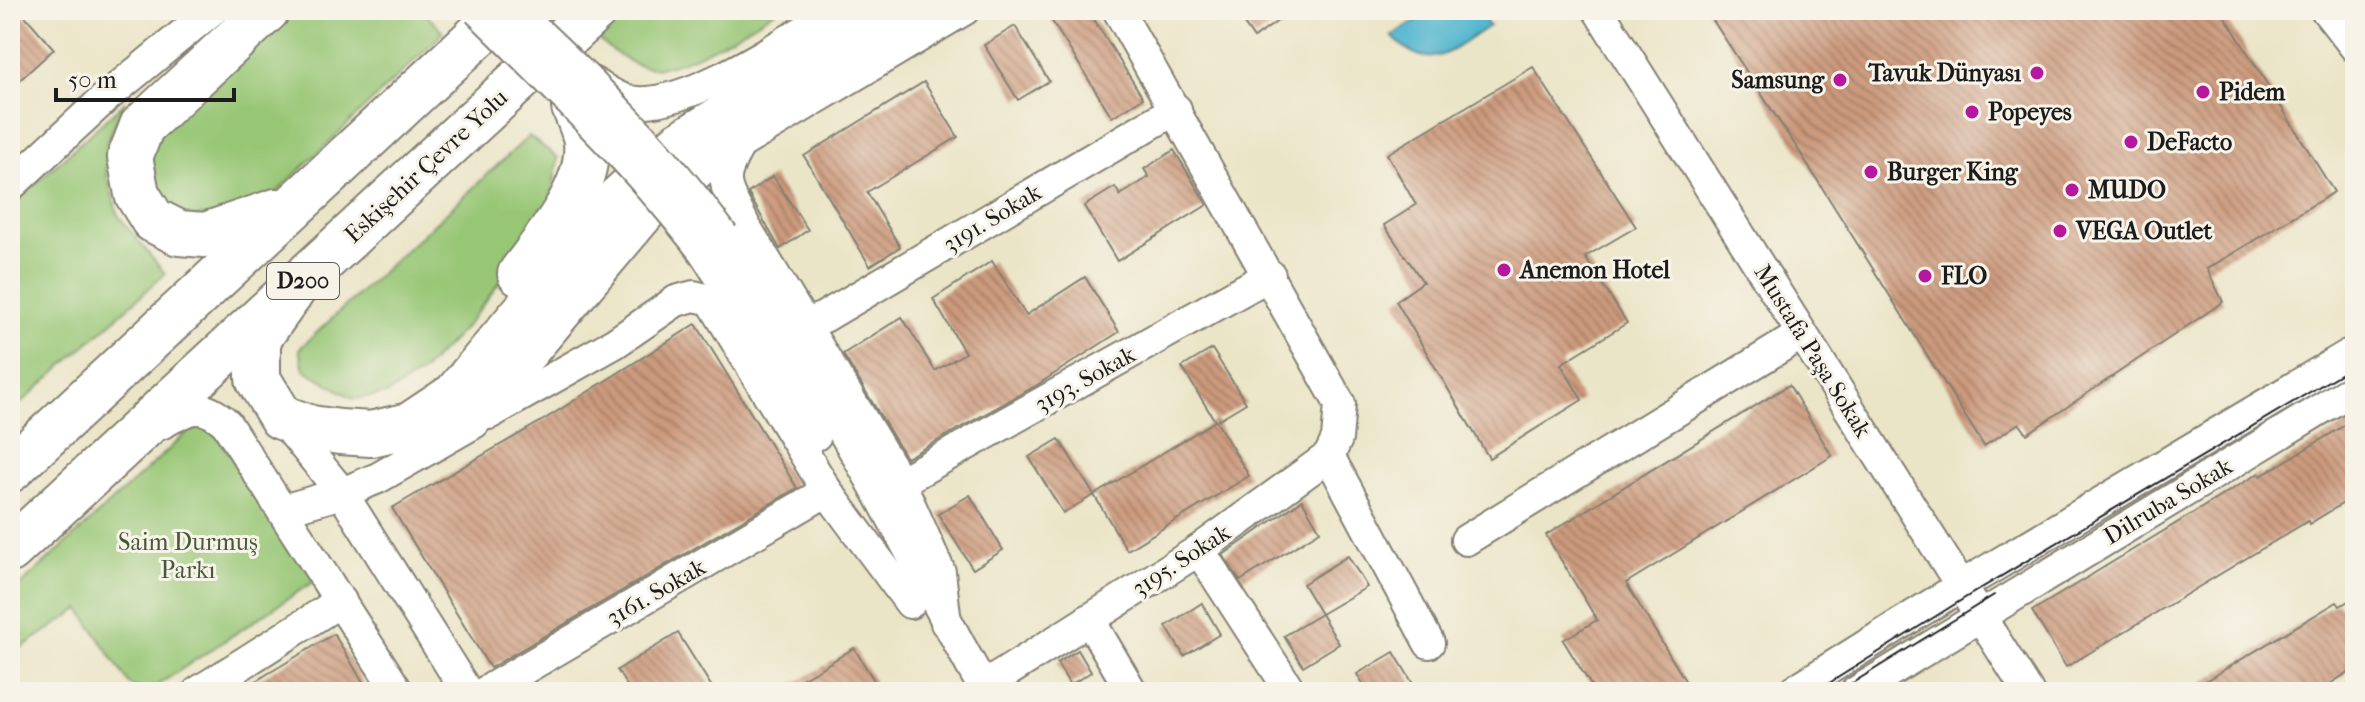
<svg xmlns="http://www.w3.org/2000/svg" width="2365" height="702" viewBox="0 0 2365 702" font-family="'IM FELL French Canon',serif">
<defs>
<pattern id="building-back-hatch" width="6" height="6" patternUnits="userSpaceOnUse" patternTransform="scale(2)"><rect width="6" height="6" fill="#cc9a7d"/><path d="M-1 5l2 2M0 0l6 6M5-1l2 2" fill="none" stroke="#a57d66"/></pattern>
</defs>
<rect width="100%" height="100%" fill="#f7f3e8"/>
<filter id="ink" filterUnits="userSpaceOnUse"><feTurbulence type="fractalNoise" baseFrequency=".0125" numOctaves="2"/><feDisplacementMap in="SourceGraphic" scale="16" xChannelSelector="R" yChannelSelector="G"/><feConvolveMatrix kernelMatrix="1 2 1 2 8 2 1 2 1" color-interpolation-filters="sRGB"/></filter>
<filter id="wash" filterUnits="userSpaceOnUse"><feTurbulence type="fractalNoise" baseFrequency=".006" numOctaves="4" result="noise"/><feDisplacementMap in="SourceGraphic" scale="32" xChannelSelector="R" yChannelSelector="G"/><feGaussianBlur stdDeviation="1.8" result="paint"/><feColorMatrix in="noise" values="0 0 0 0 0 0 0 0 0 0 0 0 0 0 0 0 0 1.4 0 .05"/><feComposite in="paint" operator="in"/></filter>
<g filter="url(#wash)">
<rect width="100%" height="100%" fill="#ebe5c8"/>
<!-- green -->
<g fill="#97c674" stroke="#5a7148" stroke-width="2">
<path d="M289 10H421L444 32 252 216H158L149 127 204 86Z"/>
<path d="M629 10H777C749 27 678 74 646 67 627 64 611 49 597 39Z"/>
<path d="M125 102 107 141 106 172 118 215 165 274 10 413V207Z"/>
<path d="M529 136 558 158 550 207 519 257 467 325 422 372 387 394 354 399 304 369 299 349Z"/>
<path d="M204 417 316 580 147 692 130 685 80 609 10 655V595Z"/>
</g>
<!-- water -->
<path fill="#50b5cf" stroke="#366876" stroke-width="2" d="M1432 10H1478L1489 26C1451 50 1430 77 1392 36Z"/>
<g id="blocks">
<!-- building -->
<g fill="url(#building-back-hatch)">
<path d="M10 10H20L54 49 10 89Z"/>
<path d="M1045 10H1088L1143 98 1112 117Z"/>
<path d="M1234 10H1293L1254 38Z"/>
<path d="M1706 10H2221L2334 192 2207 269 2223 302 2027 434 2019 423 1984 446 1801 154Z"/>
<path d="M1015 26 1049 81 1018 100 984 45Z"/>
<path d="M1533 67 1636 227 1585 257 1627 323 1561 364 1582 400 1489 458 1396 301 1423 282 1384 225 1416 205 1387 154Z"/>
<path d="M924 82 958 137 867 192 900 247 870 266 804 156Z"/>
<path d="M1174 150 1207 205 1117 261 1084 206 1115 187 1120 195 1149 177 1144 169Z"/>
<path d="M773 176 808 230 780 249 748 193Z"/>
<path d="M992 261 1026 315 1085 277 1119 332 1037 385 906 458 843 354 902 317 935 371 965 353 933 299Z"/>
<path d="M696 324 797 488 490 668 392 508 545 419Z"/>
<path d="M1212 349 1246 403 1216 421 1249 476 1127 550 1094 495 1215 421 1182 367Z"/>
<path d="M1789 385 1832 456 1626 583 1692 692H1595L1563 640 1597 620 1546 535Z"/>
<path d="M2355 419V496L2309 524 2308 521 2066 667 2032 611 2259 473 2261 476Z"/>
<path d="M1059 439 1094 495 1063 513 1029 457Z"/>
<path d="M970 495 1003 550 973 569 938 514Z"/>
<path d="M1302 500 1320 531 1240 581 1223 555Z"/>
<path d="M1348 556 1367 587 1321 614 1303 584Z"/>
<path d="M2355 597V668L2317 692H2187L2337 602 2340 606Z"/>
<path d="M1202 603 1220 634 1184 656 1166 626Z"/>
<path d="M1321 614 1339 644 1303 666 1284 636Z"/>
<path d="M678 633 715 692H631L617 670Z"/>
<path d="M334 634 369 692H238L269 673Z"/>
<path d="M854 648 881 692H778L823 667Z"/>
<path d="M1078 650 1091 672 1070 685 1057 663Z"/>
<path d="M1394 652 1418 692H1368L1357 674Z"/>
</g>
</g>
</g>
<g filter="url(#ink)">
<use href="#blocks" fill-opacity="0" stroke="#848072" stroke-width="2"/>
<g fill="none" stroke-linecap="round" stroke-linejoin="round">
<!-- minor casing -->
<g stroke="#848072" stroke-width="34">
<g id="minor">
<path d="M1598 10 2028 692"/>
<path d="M2326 10 2355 47"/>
<path d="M592 82C605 90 621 101 637 102 693 106 788 39 838 10"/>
<path d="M740 144C716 185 726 186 745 226L900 482 940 572 946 623"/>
<path d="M10 186 104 99 212 10"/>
<path d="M723 236C778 322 832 409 881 498 917 563 949 628 986 692"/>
<path d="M704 252 760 339 816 435"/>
<path d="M806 324 824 317 1176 109"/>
<path d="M489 414 615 343 676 301 694 296 711 300 827 491 910 603"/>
<path d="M282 419 342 493 467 692"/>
<path d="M161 424C188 409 200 400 226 423L398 692"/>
<path d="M1329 456 1429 643"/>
<path d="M900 482 1270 275"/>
<path d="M283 510 342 493 378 478 474 423 651 213 708 165 740 144 964 10"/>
<path d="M1466 540 1802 334"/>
<path d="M1199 550 1291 692"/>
<path d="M1089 619 1132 692"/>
<path d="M983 687 1199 550 1329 456 1337 439 1340 404 1118 10"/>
<path d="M198 692 341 601"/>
<path d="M485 692 827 491"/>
<path d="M1792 692 1961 586 2355 351"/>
<path d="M1856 692 2355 388"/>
</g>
</g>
<!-- highway casing -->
<g stroke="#848072" stroke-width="48">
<g id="highway">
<path d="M267 10 142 126 130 157 137 194 153 220 179 233 205 235 276 211"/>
<path d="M520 274C546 239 595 183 585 136 582 126 578 116 574 107"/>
<path d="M291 293 258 339V379L281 417 311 428 340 432 371 434 410 425 455 395 620 197 679 144 898 10"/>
<path d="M10 470 505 10"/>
<path d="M10 550 595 10"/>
</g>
</g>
<!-- minor -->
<use href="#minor" stroke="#fff" stroke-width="30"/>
<!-- highway -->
<use href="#highway" stroke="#fff" stroke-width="44"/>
<!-- tram -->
<g stroke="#1c1c1c" stroke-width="2">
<path d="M1815 692 1968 596 2355 365"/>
<path d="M1838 692 1994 595"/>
</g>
<!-- minor-bridge casing -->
<g stroke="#848072" stroke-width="34" stroke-linecap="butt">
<g id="minor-bridge">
<path d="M478 10C556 88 637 164 704 252"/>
<path d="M514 10C590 81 663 152 723 236"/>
</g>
</g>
<!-- minor-bridge -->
<use href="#minor-bridge" stroke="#fff" stroke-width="30"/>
</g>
</g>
<!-- markers -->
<g fill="#b5179e" stroke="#f7f3e8" stroke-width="3">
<circle cx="2037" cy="73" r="8"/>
<circle cx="1840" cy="80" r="8"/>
<circle cx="2203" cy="92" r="8"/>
<circle cx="1972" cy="112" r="8"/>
<circle cx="2131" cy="142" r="8"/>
<circle cx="1871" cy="172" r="8"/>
<circle cx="2072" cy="190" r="8"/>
<circle cx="2060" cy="231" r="8"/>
<circle cx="1504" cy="270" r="8"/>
<circle cx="1925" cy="276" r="8"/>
</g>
<g text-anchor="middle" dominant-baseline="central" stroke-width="6" stroke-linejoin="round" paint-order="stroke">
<!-- shield labels -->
<rect fill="#f7f3e8" stroke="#5e5c59" stroke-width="2" x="267" y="263" width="72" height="36" rx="6"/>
<g font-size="22" font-weight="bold" fill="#1c1c1c">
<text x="303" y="281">D200</text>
</g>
<!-- poi labels -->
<g font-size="24" font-weight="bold" fill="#1c1c1c" stroke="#f7f3e8" text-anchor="start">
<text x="2021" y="73" text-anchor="end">Tavuk Dünyası</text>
<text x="1824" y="80" text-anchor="end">Samsung</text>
<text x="2219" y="92">Pidem</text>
<text x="1988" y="112">Popeyes</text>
<text x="2147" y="142">DeFacto</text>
<text x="1887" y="172">Burger King</text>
<text x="2088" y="190">MUDO</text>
<text x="2076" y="231">VEGA Outlet</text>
<text x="1520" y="270">Anemon Hotel</text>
<text x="1941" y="276">FLO</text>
</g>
<!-- street labels -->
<g font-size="24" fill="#1c1c1c" stroke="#f7f3e8">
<text transform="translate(426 166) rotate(-43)">Eskişehir Çevre Yolu</text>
<text transform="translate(992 218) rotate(-31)">3191. Sokak</text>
<text transform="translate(1813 351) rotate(58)">Mustafa Paşa Sokak</text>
<text transform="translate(1085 379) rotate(-29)">3193. Sokak</text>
<text transform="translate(2168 501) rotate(-31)">Dilruba Sokak</text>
<text transform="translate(1181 560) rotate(-33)">3195. Sokak</text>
<text transform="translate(656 592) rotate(-30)">3161. Sokak</text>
</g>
<!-- park labels -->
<g font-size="24" fill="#47583b" stroke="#f7f3e8">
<text x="188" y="542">Saim Durmuş<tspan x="188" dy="28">Parkı</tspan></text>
</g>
</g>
<!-- margin -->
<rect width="2365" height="702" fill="none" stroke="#f7f3e8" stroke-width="40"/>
<!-- scale -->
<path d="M56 88v12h178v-12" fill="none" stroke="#1c1c1c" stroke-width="4"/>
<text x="68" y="88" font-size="24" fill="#1c1c1c" stroke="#f7f3e8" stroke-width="6" paint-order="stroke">50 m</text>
</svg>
